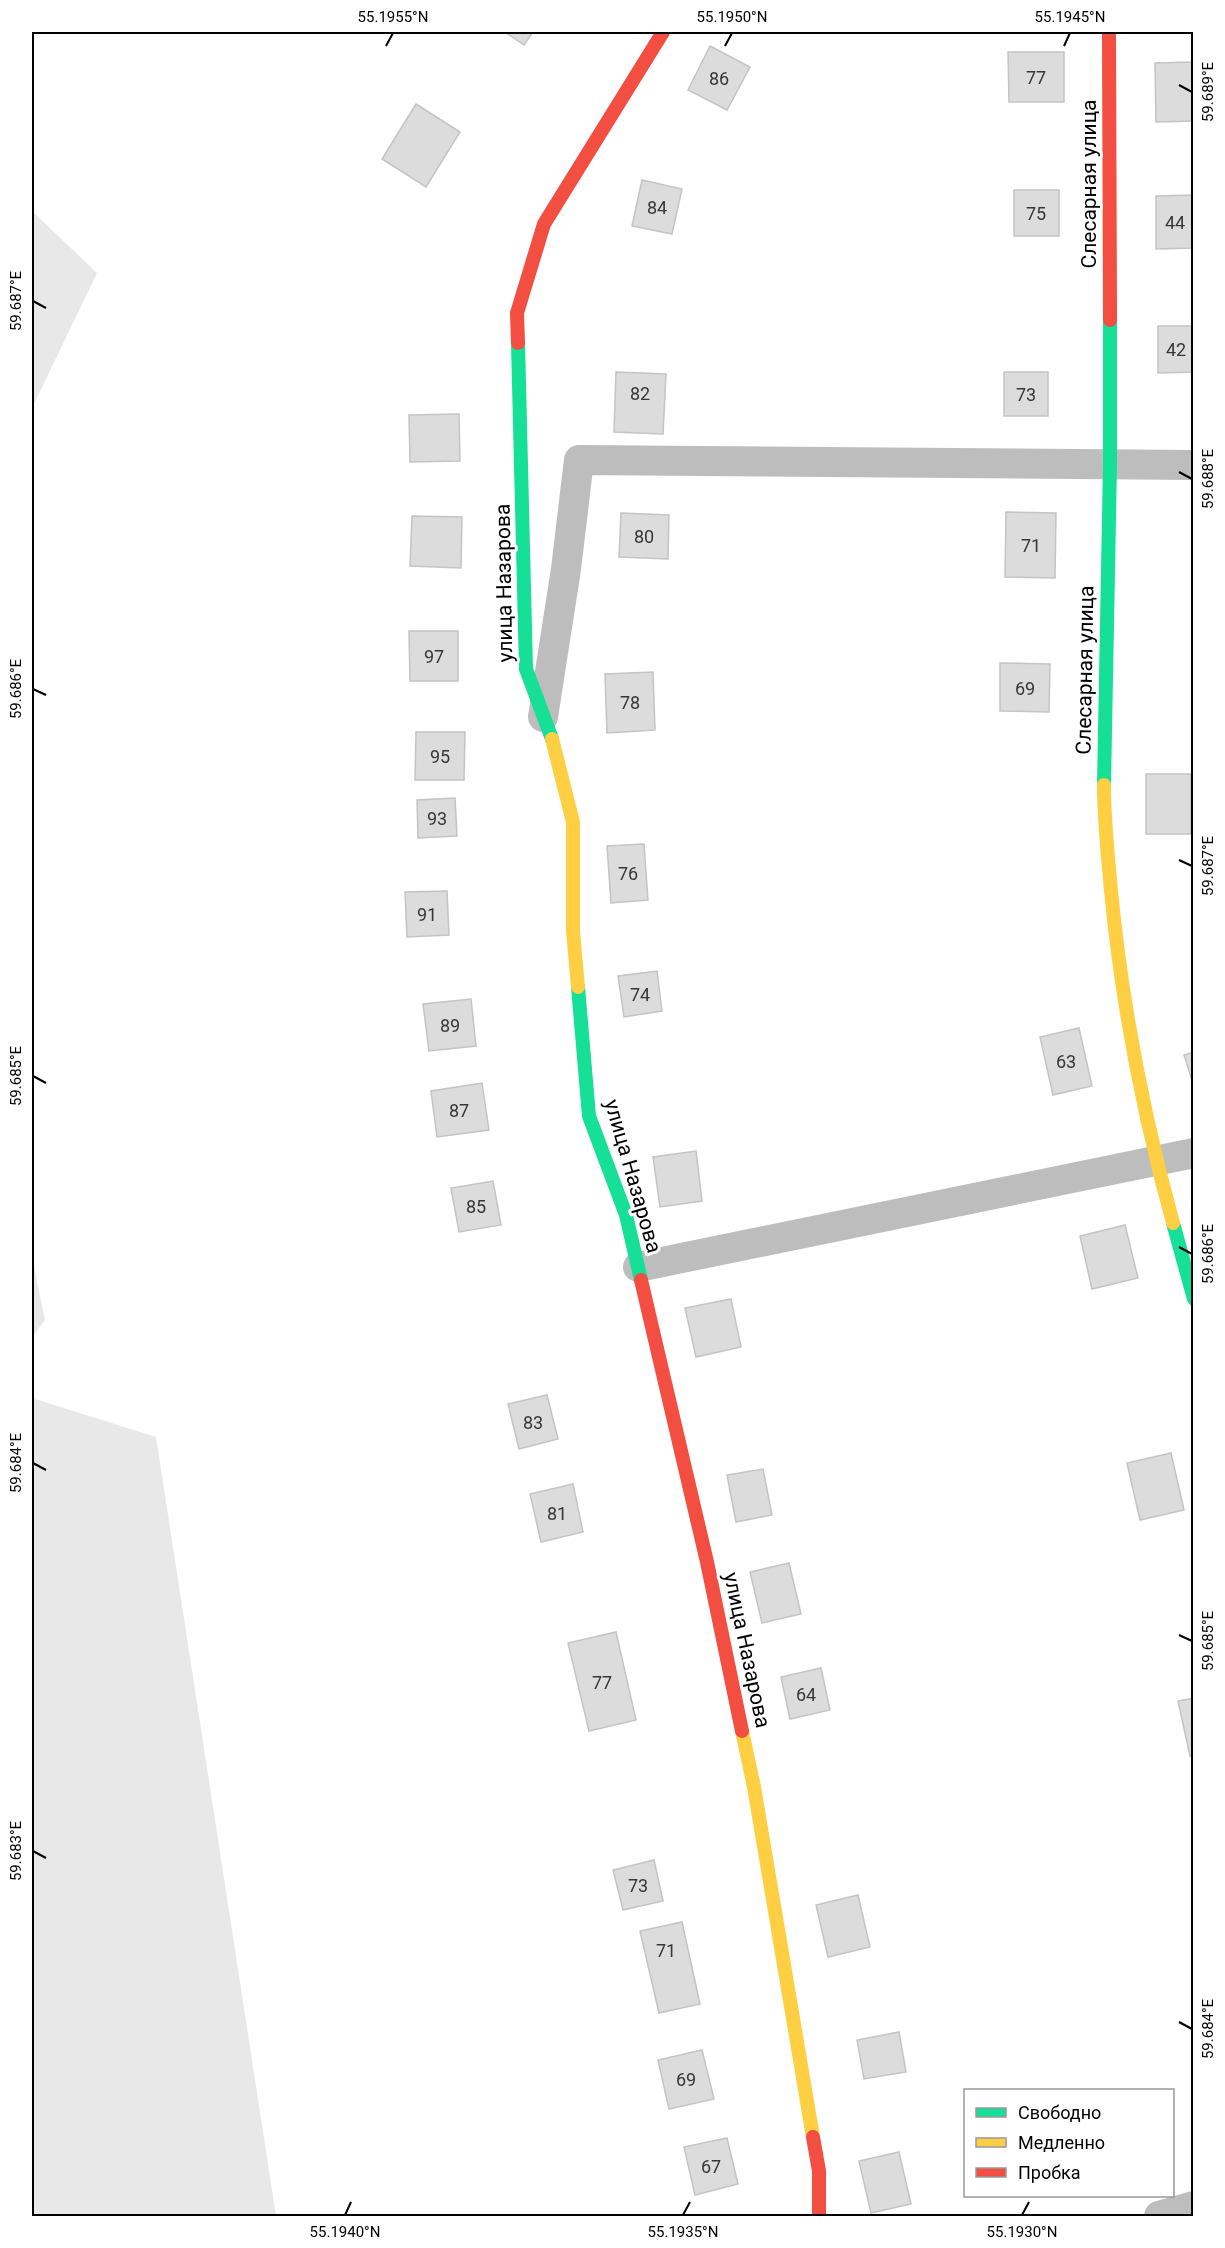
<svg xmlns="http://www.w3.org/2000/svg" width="1225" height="2248" viewBox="0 0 1225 2248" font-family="Roboto,sans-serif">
<rect width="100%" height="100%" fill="#fff"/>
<!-- green -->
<g fill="#e8e8e8">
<path d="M32 211 97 273 32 408Z"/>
<path d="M32 1257 45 1320 32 1337Z"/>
<path d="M32 1398 156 1437 276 2216H32Z"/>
</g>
<!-- building -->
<g fill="#dcdcdc" stroke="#c4c4c4" stroke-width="1.5">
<path d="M505 32H533L524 45Z"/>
<path d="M710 46 750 67 727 110 688 90Z"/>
<path d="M1008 52H1064V102H1009Z"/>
<path d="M1194 62V121L1156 122 1155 63Z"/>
<path d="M416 104 460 132 426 187 382 159Z"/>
<path d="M642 180 682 189 672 234 632 226Z"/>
<rect x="1014" y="190" width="45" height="46"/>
<path d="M1194 195V248L1156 249V196Z"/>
<path d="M1158 326H1194V372L1158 373Z"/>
<path d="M616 372 666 374 663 434 614 432Z"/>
<rect x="1004" y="372" width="44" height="44"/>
<path d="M459 414 460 461 410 462 409 415Z"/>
<path d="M1006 512 1056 513 1055 578 1005 577Z"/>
<path d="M621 513 669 515 668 559 619 557Z"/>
<path d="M412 516 462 517 461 568 410 566Z"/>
<path d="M409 631H458V681H410Z"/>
<path d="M1000 663 1050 664 1049 712 1000 711Z"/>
<path d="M653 672 655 730 607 733 605 674Z"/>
<path d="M416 732H465L464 780H415Z"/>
<rect x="1146" y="774" width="45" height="60"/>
<path d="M455 798 457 836 418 838 417 800Z"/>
<path d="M644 844 648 900 611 903 607 846Z"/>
<path d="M447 891 449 935 407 937 405 892Z"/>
<path d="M657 971 662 1011 624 1017 618 976Z"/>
<path d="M471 999 476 1046 429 1051 423 1004Z"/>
<path d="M1079 1028 1092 1086 1053 1095 1040 1037Z"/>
<path d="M1194 1052V1087L1184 1055Z"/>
<path d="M482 1083 489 1130 437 1137 431 1091Z"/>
<path d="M696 1151 702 1201 660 1207 653 1157Z"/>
<path d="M493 1181 501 1225 459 1232 451 1188Z"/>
<path d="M1125 1225 1138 1278 1092 1289 1080 1236Z"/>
<path d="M731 1299 741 1347 696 1357 685 1308Z"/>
<path d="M547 1395 558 1439 519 1449 508 1404Z"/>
<path d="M1171 1453 1184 1510 1140 1520 1127 1463Z"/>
<path d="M763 1469 772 1515 736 1522 727 1475Z"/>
<path d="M573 1484 583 1532 541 1542 530 1494Z"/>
<path d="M789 1563 801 1614 762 1623 750 1572Z"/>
<path d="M616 1632 636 1720 589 1731 568 1643Z"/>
<path d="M821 1668 830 1710 790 1719 781 1677Z"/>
<path d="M1194 1698V1755L1190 1756 1178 1701Z"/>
<path d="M654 1860 663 1901 623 1910 613 1870Z"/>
<path d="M858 1895 870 1947 828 1957 816 1905Z"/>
<path d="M682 1922 700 2004 659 2013 640 1931Z"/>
<path d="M899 2032 906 2072 864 2079 857 2040Z"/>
<path d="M702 2050 714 2099 669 2109 658 2060Z"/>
<path d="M727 2138 738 2184 695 2195 684 2147Z"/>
<path d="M899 2152 911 2204 871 2213 859 2161Z"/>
</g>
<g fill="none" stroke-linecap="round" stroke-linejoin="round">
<!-- street -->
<g stroke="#bdbdbd" stroke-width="30">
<path d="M543 717 566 569 579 460 1194 465"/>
<path d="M638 1267 1194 1153"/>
<path d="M1159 2216 1194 2206"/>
</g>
<!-- fast -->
<g stroke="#16e098" stroke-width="14">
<path d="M518 343 526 669 552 739"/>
<path d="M1104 785 1110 464V320"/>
<path d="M578 987 589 1116 626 1215 641 1280"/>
<path d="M1173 1223 1194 1299"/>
</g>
<!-- slow -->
<g stroke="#ffcf43" stroke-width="14">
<path d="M552 739 573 822V931L578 987"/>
<path d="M1104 785C1104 821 1108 856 1111 891 1122 1004 1143 1114 1173 1223"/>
<path d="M742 1731 754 1787 813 2137"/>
</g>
<!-- jam -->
<g stroke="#f24e42" stroke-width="14">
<path d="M1109 32 1110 320"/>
<path d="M518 343 517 313 544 224 663 32"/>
<path d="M641 1280 707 1562 742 1731"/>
<path d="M813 2137 819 2171V2216"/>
</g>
</g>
<!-- ticks -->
<path fill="none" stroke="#000" stroke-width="2" d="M386 46 393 33M725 46 732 33M1064 46 1070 33M1179 85 1192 92M33 301 46 308M1179 472 1192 479M33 689 46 695M1179 860 1192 866M33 1076 46 1083M1179 1247 1192 1254M33 1463 46 1470M1179 1635 1192 1641M33 1851 46 1858M1179 2022 1192 2029M345 2215 351 2202M683 2215 690 2202M1022 2215 1029 2202"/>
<g text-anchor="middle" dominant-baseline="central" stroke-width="6" stroke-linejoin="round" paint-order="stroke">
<!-- number labels -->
<g font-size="18" fill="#373737">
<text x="1036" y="77">77</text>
<text x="719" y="78">86</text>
<text x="657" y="207">84</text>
<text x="1036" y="213">75</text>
<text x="1175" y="222">44</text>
<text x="1176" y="349">42</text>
<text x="640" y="393">82</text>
<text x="1026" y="394">73</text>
<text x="644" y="536">80</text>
<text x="1031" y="545">71</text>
<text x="434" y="656">97</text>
<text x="1025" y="688">69</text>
<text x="630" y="702">78</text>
<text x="440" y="756">95</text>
<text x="437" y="818">93</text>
<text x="628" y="873">76</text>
<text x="427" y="914">91</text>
<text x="640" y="994">74</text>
<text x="450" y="1025">89</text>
<text x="1066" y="1061">63</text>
<text x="459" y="1110">87</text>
<text x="476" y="1206">85</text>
<text x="533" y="1422">83</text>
<text x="557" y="1513">81</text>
<text x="602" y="1682">77</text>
<text x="806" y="1694">64</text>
<text x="638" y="1885">73</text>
<text x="666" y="1950">71</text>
<text x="686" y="2079">69</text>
<text x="711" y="2166">67</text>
</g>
<!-- street labels -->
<g font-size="21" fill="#000" stroke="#fff">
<text transform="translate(1089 184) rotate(-90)">Слесарная улица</text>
<text transform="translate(504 583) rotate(-91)">улица Назарова</text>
<text transform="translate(1085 670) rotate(-89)">Слесарная улица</text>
<text transform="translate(633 1176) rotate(74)">улица Назарова</text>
<text transform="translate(747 1650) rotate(78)">улица Назарова</text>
</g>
</g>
<!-- border -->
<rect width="1225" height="2248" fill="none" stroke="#ffffff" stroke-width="66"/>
<!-- legend -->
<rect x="964" y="2089" width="210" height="108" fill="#ffffff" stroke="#999999" stroke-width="1.5"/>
<rect x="976" y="2108" width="30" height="9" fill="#16e098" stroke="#999999" stroke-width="1.5"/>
<text x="1018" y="2119" font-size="18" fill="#000000">Свободно</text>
<rect x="976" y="2138" width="30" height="9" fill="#ffcf43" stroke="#999999" stroke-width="1.5"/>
<text x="1018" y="2149" font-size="18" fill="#000000">Медленно</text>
<rect x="976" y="2168" width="30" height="9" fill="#f24e42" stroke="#999999" stroke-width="1.5"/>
<text x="1018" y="2179" font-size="18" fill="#000000">Пробка</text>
<rect x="33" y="33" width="1159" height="2182" fill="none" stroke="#000" stroke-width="2"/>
<g font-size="15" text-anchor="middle" fill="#000">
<text x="393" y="22">55.1955°N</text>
<text x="732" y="22">55.1950°N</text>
<text x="1070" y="22">55.1945°N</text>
<text transform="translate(1208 92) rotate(-90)" y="5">59.689°E</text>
<text transform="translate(16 301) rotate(-90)" y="5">59.687°E</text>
<text transform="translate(1208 479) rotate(-90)" y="5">59.688°E</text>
<text transform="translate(16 689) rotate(-90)" y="5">59.686°E</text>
<text transform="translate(1208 866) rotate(-90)" y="5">59.687°E</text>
<text transform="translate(16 1076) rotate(-90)" y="5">59.685°E</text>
<text transform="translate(1208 1254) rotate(-90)" y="5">59.686°E</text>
<text transform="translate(16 1463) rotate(-90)" y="5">59.684°E</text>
<text transform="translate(1208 1641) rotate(-90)" y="5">59.685°E</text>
<text transform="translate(16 1851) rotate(-90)" y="5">59.683°E</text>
<text transform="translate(1208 2029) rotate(-90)" y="5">59.684°E</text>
<text x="345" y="2237">55.1940°N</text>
<text x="683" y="2237">55.1935°N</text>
<text x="1022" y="2237">55.1930°N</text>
</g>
</svg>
